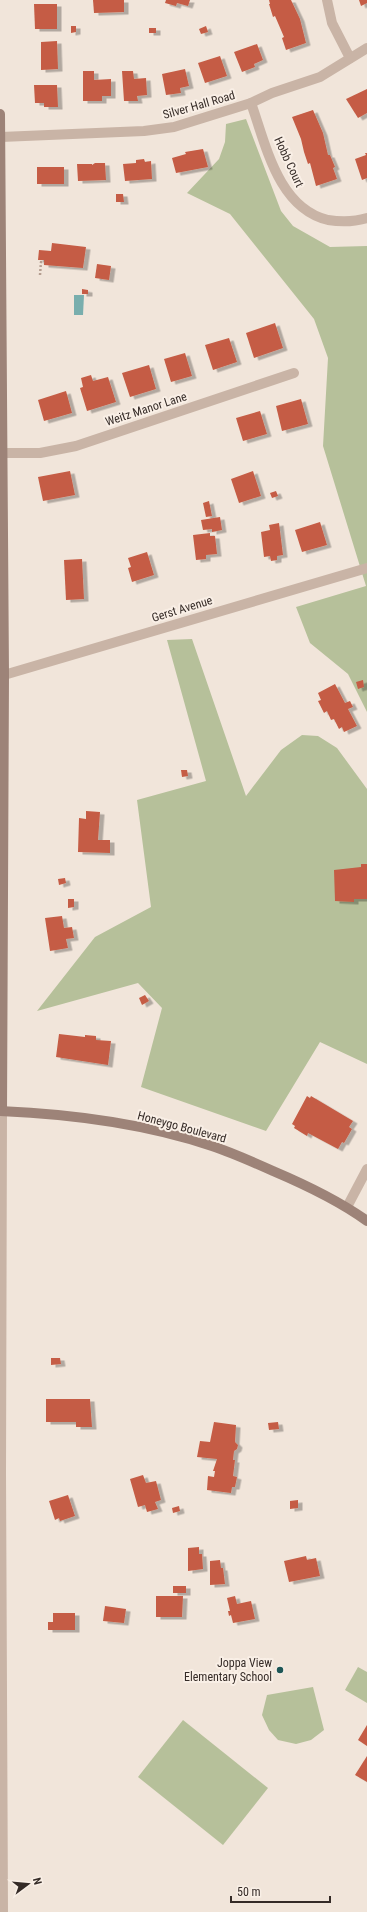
<svg xmlns="http://www.w3.org/2000/svg" width="367" height="1912" viewBox="0 0 367 1912" font-family="'Roboto Condensed',sans-serif">
<defs>
<filter id="shadow"><feDropShadow dx="4.5" dy="2.5" stdDeviation="0" flood-color="#0004"/></filter>
</defs>
<rect width="100%" height="100%" fill="#f1e5da"/>
<!-- green -->
<g fill="#b6c09a">
<path d="M246 119 281 211 293 226 330 247 367 246V712L348 674 310 643 296 607 366 586 323 446 328 358 314 319 230 214 187 193 219 159 225 142 226 124Z"/>
<path d="M192 639 246 796 281 750 302 735 318 736 337 748 367 789V1064L320 1042 266 1131 141 1087 162 1008 138 983 37 1011 95 937 151 907 137 800 206 781 167 640Z"/>
<path d="M358 1667 367 1672V1703L345 1690Z"/>
<path d="M313 1687 324 1730 311 1740 296 1744 278 1740 269 1730 262 1715 267 1695Z"/>
<path d="M183 1720 268 1788 223 1845 138 1777Z"/>
</g>
<!-- water -->
<path fill="#79aead" d="M74 295H84L83 315H74Z"/>
<!-- building -->
<g fill="#c55c44" filter="url(#shadow)">
<path d="M93 0H124V12L94 13Z"/>
<path d="M166 0H190L188 6 177 3 176 6 165 3Z"/>
<path d="M269 0H291L300 19 306 43 286 50 282 38 284 37 275 16 273 17 269 4H270Z"/>
<path d="M359 0H367V3L361 6Z"/>
<path d="M34 4H57V29H35Z"/>
<path d="M71 26H76V32L71 33Z"/>
<path d="M206 26 208 32 201 34 199 29Z"/>
<rect x="149" y="28" width="7" height="5"/>
<path d="M57 41 58 69 41 70V42Z"/>
<path d="M257 44 263 60 254 64 255 67 242 72 234 52Z"/>
<path d="M220 56 227 76 205 83 198 63Z"/>
<path d="M185 69 189 86 180 88 181 93 166 95 162 74Z"/>
<path d="M83 71H94V80L111 79V96H102V101H83Z"/>
<path d="M122 71H133L134 79 146 78 147 95 137 96 138 101H124Z"/>
<path d="M34 85H57L58 107H44V103H35Z"/>
<path d="M367 89V113L358 118 346 99Z"/>
<path d="M313 110 323 133 328 155H330L335 167 333 168 337 179 316 186 310 163 308 164 304 152 301 139 292 117Z"/>
<path d="M203 149 208 167 176 173 172 158 186 154 185 152Z"/>
<path d="M365 153H367V178L362 180 355 159 366 155Z"/>
<path d="M144 159 145 162 151 161 152 179 125 181 123 164 136 163V160Z"/>
<path d="M95 163H105L106 180 78 181 77 164H92V165Z"/>
<rect x="37" y="167" width="27" height="17"/>
<path d="M116 194H123L124 202H116Z"/>
<path d="M52 243 86 247 83 268 44 265V260H38L39 250 51 251Z"/>
<path d="M97 264 111 266 109 280 95 278Z"/>
<path d="M82 289 88 290V294H82Z"/>
<path d="M275 323 283 348 254 358 246 333Z"/>
<path d="M229 338 237 362 213 370 205 345Z"/>
<path d="M185 353 192 376 171 382 164 359Z"/>
<path d="M149 365 156 389 130 397 122 373Z"/>
<path d="M91 375 93 381 108 377 116 402 87 411 80 388 83 387 81 378Z"/>
<path d="M66 391 72 413 44 421 38 400Z"/>
<path d="M301 399 308 424 282 431 276 406Z"/>
<path d="M260 411 267 434 243 441 236 418Z"/>
<path d="M70 471 75 495 43 501 38 477Z"/>
<path d="M253 471 261 496 239 503 231 479Z"/>
<path d="M276 491 278 496 272 498 270 493Z"/>
<path d="M209 501 212 516 206 517 203 503Z"/>
<path d="M220 517 222 530 212 532V529L203 530 201 520Z"/>
<path d="M320 522 327 545 302 552 295 530Z"/>
<path d="M279 523 283 555 277 556V560L271 561 270 556 264 557 261 532 270 530 269 525Z"/>
<path d="M210 533V536H215L217 554 206 555V559L196 560 193 535Z"/>
<path d="M147 552 154 575 132 582 128 568 131 567 128 558Z"/>
<path d="M82 559 84 599 66 600 64 560Z"/>
<path d="M363 680 364 687 358 689 356 682Z"/>
<path d="M335 684 345 703 350 701 353 707 348 709 357 726 344 732 342 727 339 729 334 719 331 720 327 711 324 713 318 701 321 700 318 693Z"/>
<path d="M181 770H187L188 776 182 777Z"/>
<path d="M86 811 100 812 98 840H110V853L78 852 79 818 86 819Z"/>
<path d="M361 864H367V899H354V902L335 901 334 870 361 867Z"/>
<path d="M65 878 66 883 59 885 58 879Z"/>
<path d="M68 899H74V907L68 908Z"/>
<path d="M62 916 64 928 72 927 74 938 66 939 68 948 50 951 45 918Z"/>
<path d="M145 995 149 1001 142 1005 139 998Z"/>
<path d="M59 1034 85 1037V1035L96 1036V1040L111 1041 108 1065 56 1057Z"/>
<path d="M307 1096 310 1098 311 1096 353 1121 349 1127 352 1129 344 1143 342 1142 338 1149 308 1133 307 1136 294 1128 295 1126 292 1124Z"/>
<path d="M51 1358H60L61 1364 51 1365Z"/>
<path d="M46 1399H90L92 1427H76V1422H46Z"/>
<path d="M214 1422 236 1425 235 1442 238 1445 237 1449 234 1451 233 1460H235L233 1476 237 1477 235 1487H232L231 1493 207 1490 208 1476 214 1477 215 1471H213L217 1459 197 1457 200 1441 210 1442Z"/>
<path d="M278 1422 279 1429 269 1430 268 1423Z"/>
<path d="M143 1475 146 1483 156 1481 161 1500 155 1502 158 1509 147 1512 145 1505 138 1507 130 1479Z"/>
<path d="M68 1495 75 1516 60 1521 59 1518 55 1520 49 1501Z"/>
<path d="M298 1500V1508L290 1509V1501Z"/>
<path d="M179 1506 180 1511 173 1513 172 1508Z"/>
<path d="M199 1547V1554H202L203 1569 188 1571V1548Z"/>
<path d="M306 1556 307 1560 316 1558 320 1576 289 1582 284 1561Z"/>
<path d="M220 1560 221 1568H223L225 1584 210 1585V1561Z"/>
<rect x="173" y="1586" width="13" height="7"/>
<path d="M156 1596H183L182 1617H156Z"/>
<path d="M235 1596 237 1604 251 1601 255 1619 233 1623 231 1615 229 1616 228 1611H230L227 1598Z"/>
<path d="M105 1606 126 1609 124 1623 103 1621Z"/>
<path d="M53 1613H75V1630H48V1622H53Z"/>
<path d="M367 1725V1746L358 1740Z"/>
<path d="M367 1756V1782L355 1775Z"/>
</g>
<g fill="none" stroke-linecap="round" stroke-linejoin="round">
<!-- path -->
<path stroke="#b59e90" stroke-width="2.5" stroke-dasharray="2 2" stroke-linecap="butt" d="M40 275 41 262 44 263"/>
<!-- street -->
<g stroke="#c9b4a6" stroke-width="10">
<path d="M327 0 332 23 350 58"/>
<path d="M251 103C266 145 278 208 328 220 341 222 354 222 367 218"/>
<path d="M1 137 144 131 174 127 251 103 272 93 320 77 367 48"/>
<path d="M2 453H40L76 446 294 373"/>
<path d="M4 675 367 568"/>
<path d="M2 1111 1 1472 3 1912"/>
<path d="M347 1207 367 1169"/>
</g>
<!-- secondary -->
<g stroke="#9d8378" stroke-width="10">
<path d="M0 114 4 675 2 1111"/>
<path d="M0 1111C71 1114 144 1123 212 1146 233 1153 253 1162 273 1171 306 1185 338 1200 367 1221"/>
</g>
</g>
<!-- markers -->
<circle fill="#1d5656" stroke="#f9efe6" stroke-width="1.5" cx="280" cy="1670" r="4"/>
<g text-anchor="middle" dominant-baseline="central" stroke-width="4" stroke-linejoin="round" paint-order="stroke">
<!-- street labels -->
<g font-size="12" fill="#352b27" stroke="#f9efe6">
<text transform="translate(199 105) rotate(-16)">Silver Hall Road</text>
<text transform="translate(289 162) rotate(65)">Hobb Court</text>
<text transform="translate(146 409) rotate(-18)">Weitz Manor Lane</text>
<text transform="translate(182 609) rotate(-17)">Gerst Avenue</text>
<text transform="translate(182 1127) rotate(15)">Honeygo Boulevard</text>
</g>
<!-- poi labels -->
<g font-size="12" fill="#352b27" stroke="#f9efe6" text-anchor="end">
<text x="272" y="1663">Joppa View<tspan x="272" dy="14">Elementary School</tspan></text>
</g>
</g>
<!-- north arrow -->
<g transform="translate(28 1884) rotate(74)" stroke="#f9efe6" stroke-width="3" paint-order="stroke">
<path d="M0-3L7 15L0 10L-7 15Z" fill="#352b27"/>
<text y="-6" font-size="11" font-weight="bold" text-anchor="middle" fill="#352b27">N</text>
</g>
<!-- scale -->
<path d="M231 1896v6h99v-6" fill="none" stroke="#352b27" stroke-width="2"/>
<text x="237" y="1896" font-size="12" fill="#352b27" stroke="#f9efe6" stroke-width="3" paint-order="stroke">50 m</text>
</svg>
